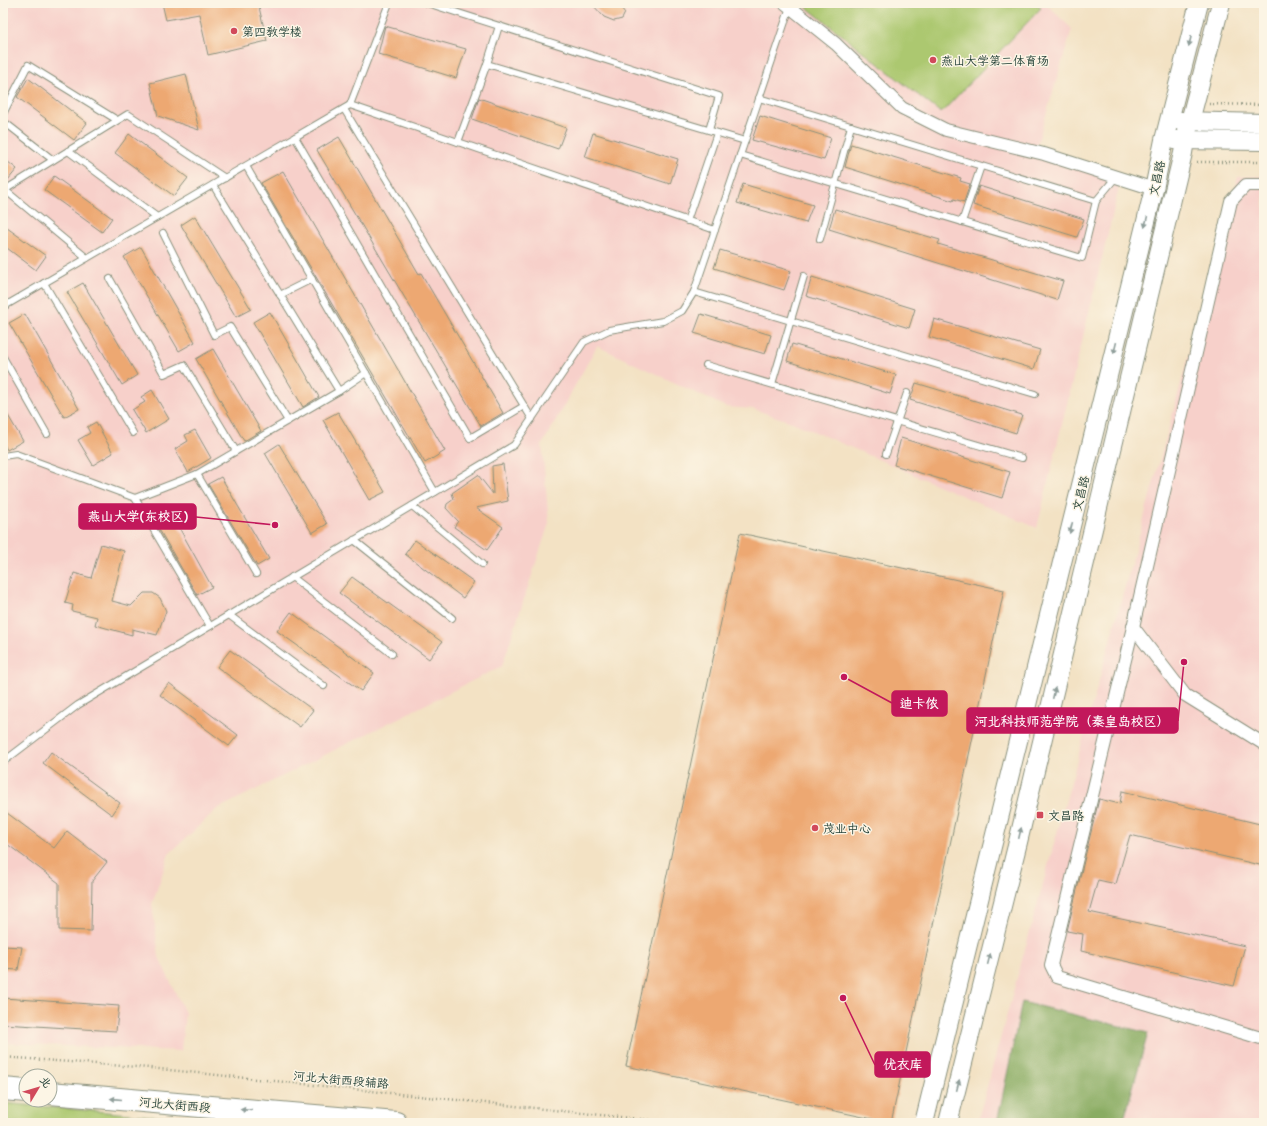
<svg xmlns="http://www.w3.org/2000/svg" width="1267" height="1126" viewBox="0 0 1267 1126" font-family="Mali,'LXGW WenKai TC',sans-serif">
<rect width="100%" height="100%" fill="#fcf5e5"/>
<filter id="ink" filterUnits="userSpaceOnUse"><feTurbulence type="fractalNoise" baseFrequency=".025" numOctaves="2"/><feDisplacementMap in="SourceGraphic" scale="8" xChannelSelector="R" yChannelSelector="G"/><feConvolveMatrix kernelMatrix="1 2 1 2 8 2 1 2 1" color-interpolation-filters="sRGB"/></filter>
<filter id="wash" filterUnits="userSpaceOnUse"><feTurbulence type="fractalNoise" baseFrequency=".012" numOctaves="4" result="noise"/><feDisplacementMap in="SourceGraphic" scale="16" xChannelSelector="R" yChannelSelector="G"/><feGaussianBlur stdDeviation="0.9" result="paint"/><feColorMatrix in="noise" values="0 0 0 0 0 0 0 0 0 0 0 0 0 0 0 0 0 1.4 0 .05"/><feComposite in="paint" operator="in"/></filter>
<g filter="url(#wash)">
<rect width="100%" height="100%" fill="#f3e2c4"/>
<!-- built -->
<g fill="#f7d0ca">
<path d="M3 3H1045L1072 29 1036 148 1122 175 1037 528 792 422 753 409 726 407 597 346 542 445 549 523 502 666 217 809 169 854 152 904 159 957 185 1013 181 1051 3 1043Z"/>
<path d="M1264 176V1123H977L1238 177Z"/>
</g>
<!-- green -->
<g fill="#acc86f" stroke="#668252">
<path d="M801 3H1035L1041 8 941 113Z"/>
<path d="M3 1103 233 1123H3Z"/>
</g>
<!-- forest -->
<path fill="#89ac62" stroke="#54744b" d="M1022 1002 1148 1033 1123 1123H997Z"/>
<g id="blocks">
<!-- building -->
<g fill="#eda872">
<path d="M162 3H258L267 41 208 55 199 14 166 20Z"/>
<path d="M591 3H617L625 13 622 19 614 21 604 17Z"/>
<path d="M385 26 466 49 456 78 378 54Z"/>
<path d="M186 74 199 130 158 116 150 83Z"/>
<path d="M28 78 87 123 74 140 17 97Z"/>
<path d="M479 98 566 128 558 149 472 119Z"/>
<path d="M760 116 831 138 824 160 752 140Z"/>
<path d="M593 133 678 159 670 184 585 157Z"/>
<path d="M129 134 188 178 174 196 115 153Z"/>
<path d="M339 137 419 274 421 273 503 413 481 426 317 150Z"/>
<path d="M851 144 961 178 960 181 970 184 964 202 954 199 953 201 845 167Z"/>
<path d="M3 158 17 169 3 186Z"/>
<path d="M283 171 445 451 425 463 261 183Z"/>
<path d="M54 176 112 218 102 232 44 190Z"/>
<path d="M743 184 813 205 806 223 737 203Z"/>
<path d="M979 186 1084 219 1077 237 973 205Z"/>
<path d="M835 209 940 240 938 244 1063 281 1057 300 829 229Z"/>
<path d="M195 216 251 309 236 317 181 225Z"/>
<path d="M3 225 46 256 36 270 3 245Z"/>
<path d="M141 247 195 342 179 351 124 257Z"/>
<path d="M720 250 791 271 784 290 714 268Z"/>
<path d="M812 277 915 309 909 328 806 296Z"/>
<path d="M83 283 137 375 122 385 67 292Z"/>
<path d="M270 312 319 397 303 407 253 322Z"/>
<path d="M25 314 79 409 64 417 9 323Z"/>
<path d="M701 314 771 335 765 354 694 333Z"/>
<path d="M934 319 1040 350 1034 369 929 337Z"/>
<path d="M792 344 896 375 890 394 787 361Z"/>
<path d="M213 349 261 431 244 441 196 359Z"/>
<path d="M916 383 1022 415 1016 433 910 400Z"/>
<path d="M152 390 169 419 146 433 132 410 145 402 141 397Z"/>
<path d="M3 407 23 441 7 450 3 442Z"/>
<path d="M338 412 385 492 369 500 323 420Z"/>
<path d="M96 422 113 453 93 465 78 440 90 433 87 427Z"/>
<path d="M195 430 211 458 188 472 175 449 188 441 185 435Z"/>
<path d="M901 438 1010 472 1002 498 894 465Z"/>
<path d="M279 444 327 524 312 533 265 453Z"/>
<path d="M503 464 508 501 476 508 503 527 487 550 454 527 458 521 446 508 447 504 454 499 452 493 478 475 493 494 492 466Z"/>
<path d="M221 477 269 559 257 566 208 484Z"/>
<path d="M166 504 212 587 197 595 149 512Z"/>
<path d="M740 533 1004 590 891 1123 626 1066Z"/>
<path d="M415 540 474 582 463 598 405 554Z"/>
<path d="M101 544 124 551 112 601 131 606 144 593H153L160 598 166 611 157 635 132 629V635L95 625 97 617 72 611 73 605 65 603 74 573 91 578Z"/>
<path d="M352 577 442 642 429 659 339 593Z"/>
<path d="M291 612 374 673 361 691 277 631Z"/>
<path d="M230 650 313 710 300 727 217 667Z"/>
<path d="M169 683 238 735 229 746 160 695Z"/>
<path d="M51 752 120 803 112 815 43 763Z"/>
<path d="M1122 791 1264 825V866L1130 835 1116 884 1098 880 1089 912 1245 946 1234 986 1081 951 1083 934 1067 931 1099 799 1120 804Z"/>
<path d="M3 810 54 848 67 831 107 862 92 881 91 931 59 930V883L3 841Z"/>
<path d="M3 946 22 947 18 970 3 969Z"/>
<path d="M3 998 119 1006 116 1031 3 1024Z"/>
</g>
</g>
</g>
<g filter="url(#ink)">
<use href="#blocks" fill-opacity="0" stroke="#89907c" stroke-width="1"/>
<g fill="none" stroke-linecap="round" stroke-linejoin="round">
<!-- lane casing -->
<g stroke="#89907c" stroke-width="8">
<g id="lane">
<path d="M389 3 350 105 715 230"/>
<path d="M427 3 719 96 709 130"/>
<path d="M499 26 487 64 745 141"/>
<path d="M759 98 1096 201"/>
<path d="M344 109 532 419"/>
<path d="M3 114 28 65 117 120"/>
<path d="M3 121 53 160"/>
<path d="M295 137 470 438 524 406"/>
<path d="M458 142 487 64"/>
<path d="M68 151 157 217"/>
<path d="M740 155 1082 258 1096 201 1116 177"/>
<path d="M246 166 435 492"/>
<path d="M213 185 339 391 366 373"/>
<path d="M5 190 87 258"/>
<path d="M3 191 128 114 225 178"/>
<path d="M687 221 717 133"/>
<path d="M962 222 981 166"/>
<path d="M163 233 214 335 230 327 288 421"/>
<path d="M820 239 851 126"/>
<path d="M110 279 164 374 184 365 236 451"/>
<path d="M44 283 133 433"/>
<path d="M694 292 1035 394"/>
<path d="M280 295 312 279"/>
<path d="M3 307 350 105"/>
<path d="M3 357 47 434"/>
<path d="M706 365 1022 458"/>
<path d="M772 384 804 276"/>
<path d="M886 454 907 393"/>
<path d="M3 456 16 454 135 498 210 626"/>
<path d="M197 474 339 391"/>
<path d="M135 498 197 474 256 574"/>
<path d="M412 506 482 564"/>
<path d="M354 540 452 618"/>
<path d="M292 577 392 654"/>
<path d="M229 615 324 686"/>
<path d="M3 762 78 705 514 445 584 342 609 330 663 321 682 311 694 292 790 7"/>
</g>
</g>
<!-- street casing -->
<g stroke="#89907c" stroke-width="14">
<g id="street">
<path d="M785 3 836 44 902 108 946 130 1044 154 1154 189"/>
<path d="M1264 185H1246L1231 201 1133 627 1051 965 1057 977 1264 1039"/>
<path d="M1133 627 1185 695 1264 744"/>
</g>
</g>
<!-- secondary casing -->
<g stroke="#89907c" stroke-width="20">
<g id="secondary">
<path d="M1180 121 1264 123"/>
<path d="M1174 140 1264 141"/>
<path d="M924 1123 1154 189 1164 140 1199 3"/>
<path d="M948 1123 1018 842 1183 153 1185 140 1221 3"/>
</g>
</g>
<!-- highway casing -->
<g stroke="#89907c" stroke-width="24">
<g id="highway">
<path d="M3 1089 26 1091"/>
<path d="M50 1093 396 1123"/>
</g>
</g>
<!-- path -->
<g stroke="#89907c" stroke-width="2.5" stroke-dasharray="1 3" stroke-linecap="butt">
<path d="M1209 104 1264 105"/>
<path d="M1197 162H1264"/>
<path d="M3 1057 150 1068 678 1123"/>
</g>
<!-- lane -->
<use href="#lane" stroke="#fff" stroke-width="6"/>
<!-- street -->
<use href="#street" stroke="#fff" stroke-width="12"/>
<!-- secondary -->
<use href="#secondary" stroke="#fff" stroke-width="18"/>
<!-- highway -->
<use href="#highway" stroke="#fff" stroke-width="22"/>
</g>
<!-- one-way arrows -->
<defs><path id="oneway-solid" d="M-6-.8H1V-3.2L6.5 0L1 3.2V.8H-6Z"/></defs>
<g fill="#8f9e9a">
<use href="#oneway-solid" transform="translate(1190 41) rotate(104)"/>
<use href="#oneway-solid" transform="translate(1146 222) rotate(104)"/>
<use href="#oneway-solid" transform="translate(1115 348) rotate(104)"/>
<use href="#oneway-solid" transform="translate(1071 528) rotate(104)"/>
<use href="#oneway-solid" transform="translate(1054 693) rotate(-77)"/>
<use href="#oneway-solid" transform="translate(1020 833) rotate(-77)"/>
<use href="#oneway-solid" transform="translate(989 959) rotate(-76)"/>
<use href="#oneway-solid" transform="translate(958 1085) rotate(-76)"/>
<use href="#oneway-solid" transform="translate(116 1099) rotate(-175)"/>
<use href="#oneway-solid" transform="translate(246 1110) rotate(-175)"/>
</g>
</g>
<!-- markers -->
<g fill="#d1495b" stroke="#fcf5e5" stroke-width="1.5">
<circle cx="234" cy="31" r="4"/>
<circle cx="933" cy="60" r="4"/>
<rect x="1036" y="811" width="8" height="8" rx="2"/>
<circle cx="815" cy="828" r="4"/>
</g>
<g text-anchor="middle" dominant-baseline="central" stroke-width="3" stroke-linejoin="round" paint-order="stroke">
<!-- poi labels -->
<g font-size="12" fill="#1f3d34" stroke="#fcf5e5" text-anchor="start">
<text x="242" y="31">第四教学楼</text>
<text x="941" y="60">燕山大学第二体育场</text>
<text x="1048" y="815">文昌路</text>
<text x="823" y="828">茂业中心</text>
</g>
<!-- street labels -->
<g font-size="12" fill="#1f3d34" stroke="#fcf5e5">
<text transform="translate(1156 178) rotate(-78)">文昌路</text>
<text transform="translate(1080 493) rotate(-76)">文昌路</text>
<text transform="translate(341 1079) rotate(5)">河北大街西段辅路</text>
<text transform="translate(175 1104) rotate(5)">河北大街西段</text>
</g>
</g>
<!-- callouts -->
<path fill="none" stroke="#c2185b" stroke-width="1.5" d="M275 525L196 517M844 677L892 703M1184 662L1178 721M843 998L875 1065"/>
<g fill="#c2185b" stroke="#fcf5e5" stroke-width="1.5">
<circle cx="275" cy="525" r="4"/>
<circle cx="844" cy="677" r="4"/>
<circle cx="1184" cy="662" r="4"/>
<circle cx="843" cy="998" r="4"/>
</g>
<g fill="#c2185b" stroke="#c2185b" stroke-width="1.5">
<rect x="79" y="504" width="117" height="25" rx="4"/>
<rect x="892" y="691" width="55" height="25" rx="4"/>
<rect x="967" y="708" width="211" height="25" rx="4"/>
<rect x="875" y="1052" width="55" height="25" rx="4"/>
</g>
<g font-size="13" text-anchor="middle" font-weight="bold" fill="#fff">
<text x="138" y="521">燕山大学(东校区)</text>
<text x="919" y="708">迪卡侬</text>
<text x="1072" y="726">河北科技师范学院（秦皇岛校区）</text>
<text x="903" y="1069">优衣库</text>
</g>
<!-- margin -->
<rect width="1267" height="1126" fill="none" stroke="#fcf5e5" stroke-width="16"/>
<!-- north arrow -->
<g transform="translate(38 1088) rotate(52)"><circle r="19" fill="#fcf5e5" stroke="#a4ab9e"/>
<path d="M0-3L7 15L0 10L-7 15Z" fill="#d1495b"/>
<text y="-6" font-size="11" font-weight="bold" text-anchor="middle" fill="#1f3d34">北</text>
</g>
</svg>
